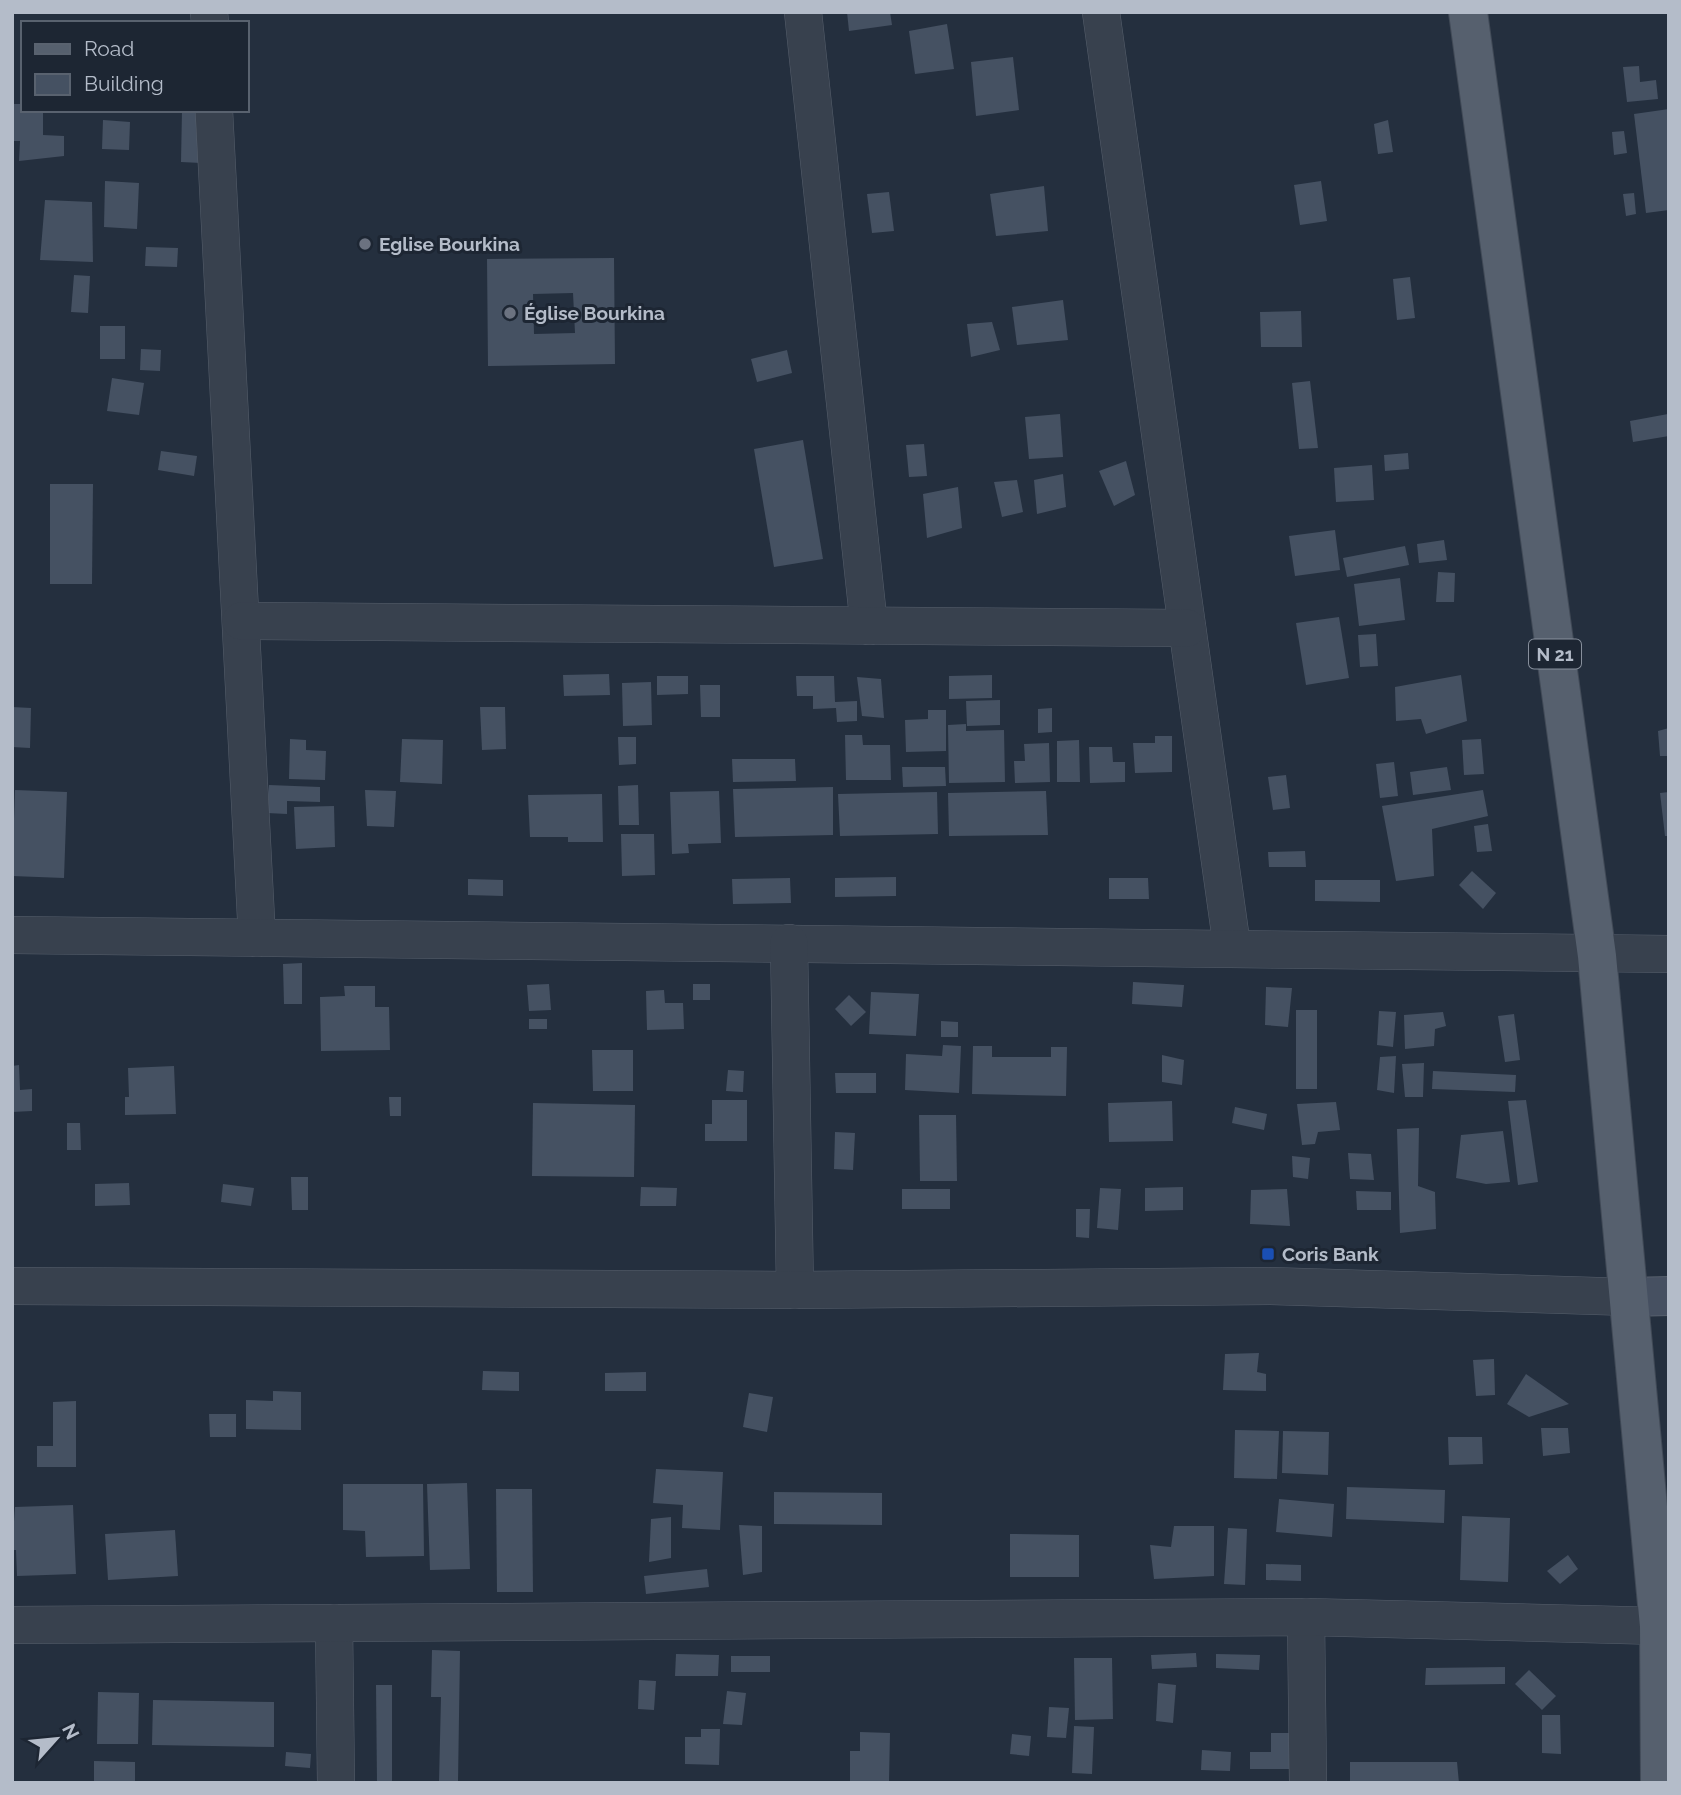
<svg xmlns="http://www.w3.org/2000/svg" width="1681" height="1795" viewBox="0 0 1681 1795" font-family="Raleway,sans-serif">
<rect width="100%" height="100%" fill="#242f3e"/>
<!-- building -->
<g fill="#455162" fill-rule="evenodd">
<path d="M847 12H890L892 25 849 31Z"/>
<path d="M947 24 954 69 915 74 909 31Z"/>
<path d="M1013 57 1019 110 976 116 971 62Z"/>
<path d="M1639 66 1640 82 1656 80 1658 99 1627 102 1623 67Z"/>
<path d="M12 104H23V110H43V135L64 136V156L19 161 20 141H12Z"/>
<path d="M1669 109V210L1646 213 1634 114Z"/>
<path d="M182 110H202L201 163 181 162Z"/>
<path d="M103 120 130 122 129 150 102 149Z"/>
<path d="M1388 120 1393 152 1378 154 1374 124Z"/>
<path d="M1624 131 1627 153 1614 155 1612 132Z"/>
<path d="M105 181 139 183 137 229 104 227Z"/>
<path d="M1321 181 1327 221 1300 225 1294 185Z"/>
<path d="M1044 186 1048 231 996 236 990 194Z"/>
<path d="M889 192 894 231 872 233 867 194Z"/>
<path d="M1634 193 1636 214 1626 216 1623 194Z"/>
<path d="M45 200 92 202 93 262 40 260Z"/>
<path d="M146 247 178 248 177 267 145 266Z"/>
<path d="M614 258 615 364 488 366 487 259ZM573 293 575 333 534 334 533 294Z"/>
<path d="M74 275 90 276 88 313 71 312Z"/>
<path d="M1410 277 1415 318 1397 320 1393 279Z"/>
<path d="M1063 300 1068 340 1017 345 1012 307Z"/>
<path d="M1301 311 1302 347H1261L1260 312Z"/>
<path d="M992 322 1000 350 971 357 967 324Z"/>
<rect x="100" y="326" width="25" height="33"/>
<path d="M141 349 161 350 160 371 140 370Z"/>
<path d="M787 350 792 373 757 382 751 359Z"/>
<path d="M112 378 144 383 139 415 107 411Z"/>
<path d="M1310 381 1318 448 1299 449 1292 383Z"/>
<path d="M1060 414 1063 457 1029 459 1025 417Z"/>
<path d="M1668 414 1669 436 1633 442 1630 421Z"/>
<path d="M803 440 823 559 774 567 754 449Z"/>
<path d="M924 444 927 476 909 477 906 445Z"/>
<path d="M161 451 197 456 194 476 158 470Z"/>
<path d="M1408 453 1409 469 1385 471 1384 455Z"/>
<path d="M1126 461 1135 495 1114 506 1099 471Z"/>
<path d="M1372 465 1374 500 1336 502 1334 468Z"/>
<path d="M1063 474 1066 507 1037 514 1034 480Z"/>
<path d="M1017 480 1023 512 1002 517 994 482Z"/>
<path d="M50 484H93L92 584H50Z"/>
<path d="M958 487 962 528 927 538 923 494Z"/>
<path d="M1335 530 1340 570 1295 576 1289 536Z"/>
<path d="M1444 540 1447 560 1419 563 1417 544Z"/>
<path d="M1405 546 1409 565 1347 577 1343 558Z"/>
<path d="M1438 572 1455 573 1454 602H1436Z"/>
<path d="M1400 578 1405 620 1359 626 1354 584Z"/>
<path d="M1339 617 1349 678 1306 685 1296 623Z"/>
<path d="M1376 634 1378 666 1360 667 1358 635Z"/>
<path d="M609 674 610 695 564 696 563 675Z"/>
<path d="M992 675V698L949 699V676Z"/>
<path d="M1461 675 1467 721 1426 734 1421 719 1396 721 1395 687Z"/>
<path d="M657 676H688V694L657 695Z"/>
<path d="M796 676H834L835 702 857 701V721L837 722 836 708 813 709V696H797Z"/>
<path d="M857 677 881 679 884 718 862 716Z"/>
<path d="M651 682 652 725 623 726 622 683Z"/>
<path d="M700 685H720V717H701Z"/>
<path d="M1000 700V725L967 726 966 701Z"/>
<path d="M12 707 31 708 30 748 12 747Z"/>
<path d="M480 707H505L506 749 482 750Z"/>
<path d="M1052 708V732L1038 733V709Z"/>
<path d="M928 710H946V751L906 752 905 720 928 719Z"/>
<path d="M966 724V731L1004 730 1005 782 949 783 948 725Z"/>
<path d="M1669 728V756H1660L1658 731Z"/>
<path d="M845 735H862L863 745H890L891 780H846Z"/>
<path d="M1155 736H1172V772L1135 773 1133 743H1155Z"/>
<path d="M618 737H636V764L619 765Z"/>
<path d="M290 739 306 740V750L326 751 325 780 289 779Z"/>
<path d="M402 739 443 740 442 784 400 782Z"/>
<path d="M1481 739 1484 774 1464 775 1462 740Z"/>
<path d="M1079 740 1080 782H1057V741Z"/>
<path d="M1049 743 1050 782 1015 783 1014 761H1025L1024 744Z"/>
<path d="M1089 747H1112L1113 762H1125V782L1090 783Z"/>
<path d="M732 759H795L796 781 733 782Z"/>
<path d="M1394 762 1398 796 1380 798 1376 764Z"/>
<path d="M902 767H945L946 786 903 787Z"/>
<path d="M1447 767 1451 790 1413 795 1410 772Z"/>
<path d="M1286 775 1290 808 1273 810 1268 777Z"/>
<path d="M269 785 320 787V802L287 801V814L267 813Z"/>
<path d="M638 785 639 825H619L618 786Z"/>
<path d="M833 787V835L735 837 733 789Z"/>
<path d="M15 790 67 792 64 878 12 876Z"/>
<path d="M365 790 396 791 394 827 367 826Z"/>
<path d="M1483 790 1488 816 1432 829 1434 876 1396 881 1382 806Z"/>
<path d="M719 791 721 843 688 844 689 853 672 854 670 792Z"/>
<path d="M1046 791 1048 835 949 836 948 793Z"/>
<path d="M937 792 938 834 840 836 838 794Z"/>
<path d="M1669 792V836H1665L1660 793Z"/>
<path d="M602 794 603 842H568V837H530L528 795Z"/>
<path d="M334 806 335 847 296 849 294 807Z"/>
<path d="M1488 824 1492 851 1477 852 1474 826Z"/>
<path d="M621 834H654L655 875 622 876Z"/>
<path d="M1305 851 1306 867H1269L1268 852Z"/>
<path d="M1472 871 1496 893 1483 909 1459 885Z"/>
<path d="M896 877V896L835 897V878Z"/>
<path d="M790 878 791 903 733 904 732 879Z"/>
<path d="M1109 878H1148L1149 899H1109Z"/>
<path d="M468 879 503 880V896L468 895Z"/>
<path d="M1315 880H1380V902L1315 901Z"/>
<path d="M302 963V1004H284L283 964Z"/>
<path d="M1133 982 1184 985 1182 1007 1132 1004Z"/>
<path d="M549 984 551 1010 529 1011 527 985Z"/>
<rect x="693" y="984" width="17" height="16"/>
<path d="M344 986H375V1007H389L390 1050 321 1051 320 997 345 996Z"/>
<path d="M1266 987 1292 988 1288 1027 1265 1025Z"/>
<path d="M664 990 665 1003H683L684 1029 647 1030 646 991Z"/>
<path d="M871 992 919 994 916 1036 869 1034Z"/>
<path d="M849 995 866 1012 851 1026 835 1009Z"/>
<rect x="1296" y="1010" width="21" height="79"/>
<path d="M1379 1011 1396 1012 1393 1047 1377 1045Z"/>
<path d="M1443 1012 1446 1026 1435 1029 1434 1046 1405 1049 1404 1015Z"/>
<path d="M1514 1014 1520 1060 1505 1062 1498 1016Z"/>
<rect x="529" y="1019" width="18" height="10"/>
<path d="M941 1021 958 1022V1037H941Z"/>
<path d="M943 1045 961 1046 959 1093 905 1090 906 1054 942 1056Z"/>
<path d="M973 1046H992V1057H1051V1047H1067L1066 1096 972 1094Z"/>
<path d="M592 1050H633V1091H593Z"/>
<path d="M1162 1055 1184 1060 1182 1085 1162 1082Z"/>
<path d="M1396 1056 1394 1093 1377 1090 1380 1057Z"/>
<path d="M1424 1063 1423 1097H1405L1402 1064Z"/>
<path d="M19 1065 20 1090 32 1089V1111L12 1112V1066Z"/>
<path d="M174 1066 176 1114 125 1115V1097H129L128 1068Z"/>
<path d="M728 1070 744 1071 743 1092 726 1091Z"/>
<path d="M1433 1071 1516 1075 1515 1092 1432 1089Z"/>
<path d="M835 1073H876V1093H836Z"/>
<path d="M389 1097H401V1116H390Z"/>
<path d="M712 1100H747V1141H705V1124H712Z"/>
<path d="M1526 1100 1538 1182 1518 1185 1508 1101Z"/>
<path d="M1172 1101 1173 1141 1109 1142 1108 1103Z"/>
<path d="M1336 1102 1340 1130 1318 1132 1315 1144 1302 1145 1297 1104Z"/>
<path d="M533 1103 635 1105 634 1177 532 1176Z"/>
<path d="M1235 1107 1267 1114 1264 1130 1232 1123Z"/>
<path d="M919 1115H956L957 1181H920Z"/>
<path d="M67 1123H80L81 1150H67Z"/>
<path d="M1419 1128 1418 1186 1435 1192 1436 1229 1400 1233 1397 1129Z"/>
<path d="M1503 1131 1510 1182 1486 1184 1456 1178 1461 1135Z"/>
<path d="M835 1132 855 1133 853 1170 834 1169Z"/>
<path d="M1348 1153 1371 1154 1374 1180 1350 1179Z"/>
<path d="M1292 1156 1310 1158 1308 1179 1293 1177Z"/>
<path d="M291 1177H308V1210H292Z"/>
<path d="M129 1183 130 1205 95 1206V1184Z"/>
<path d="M223 1184 254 1188 251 1206 221 1202Z"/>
<path d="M641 1187 677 1188 676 1206H640Z"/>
<path d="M1183 1187V1210L1145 1211V1188Z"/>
<path d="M1100 1188 1121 1189 1118 1230 1097 1228Z"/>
<rect x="902" y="1189" width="48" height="20"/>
<path d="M1287 1189 1290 1226 1250 1224 1251 1190Z"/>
<path d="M1356 1191 1391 1192V1210H1357Z"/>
<path d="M1076 1209H1090L1089 1238 1076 1237Z"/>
<path d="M1259 1353 1257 1372 1266 1374V1391L1223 1390 1225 1354Z"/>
<path d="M1494 1359 1495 1395 1476 1396 1473 1360Z"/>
<path d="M483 1371 519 1372V1391L482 1390Z"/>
<path d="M646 1372V1391H605V1373Z"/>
<path d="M1526 1374 1569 1404 1529 1417 1507 1404Z"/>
<path d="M273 1391 301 1392V1430L246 1429V1400L273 1401Z"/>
<path d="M749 1393 773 1397 767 1432 743 1427Z"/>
<path d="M76 1401V1467H37V1446H53V1402Z"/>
<path d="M209 1414H236V1437H210Z"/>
<path d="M1541 1428H1568L1570 1453 1543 1456Z"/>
<path d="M1235 1430 1279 1431 1277 1479 1234 1478Z"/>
<path d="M1283 1431 1329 1432 1328 1475 1282 1473Z"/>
<path d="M1448 1437H1482L1483 1464 1449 1465Z"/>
<path d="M656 1469 723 1472 720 1530 682 1528 683 1505 653 1503Z"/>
<path d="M467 1483 470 1569 430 1570 427 1484Z"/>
<path d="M343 1484H423L424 1556 366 1557 365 1531 343 1530Z"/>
<path d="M1347 1487 1445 1490 1444 1523 1346 1519Z"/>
<path d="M496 1489H532L533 1592H497Z"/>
<path d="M774 1492 882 1493V1525L774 1524Z"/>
<path d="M1279 1499 1334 1504 1332 1537 1276 1532Z"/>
<path d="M73 1505 76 1574 17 1576 16 1550H12L15 1507Z"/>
<path d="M1462 1516 1510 1518 1508 1582 1460 1580Z"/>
<path d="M671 1517V1558L649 1562 651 1519Z"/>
<path d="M739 1525 762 1526V1572L743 1575Z"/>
<path d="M1174 1526H1214V1576L1154 1579 1150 1545 1171 1547Z"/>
<path d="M1228 1528 1247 1529 1245 1585 1224 1584Z"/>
<path d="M175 1530 178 1576 108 1580 105 1534Z"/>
<path d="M1010 1534 1079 1535V1577H1010Z"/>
<path d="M1568 1555 1578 1569 1560 1584 1547 1571Z"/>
<path d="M1266 1564 1301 1565V1581L1266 1580Z"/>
<path d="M707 1569 709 1587 646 1594 644 1576Z"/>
<path d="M432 1650 460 1651 458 1783 439 1782 441 1697H431Z"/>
<path d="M1196 1653 1197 1667 1152 1669 1151 1655Z"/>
<path d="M676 1654 719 1655 718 1676H675Z"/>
<path d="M1216 1654 1260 1655 1259 1670 1216 1668Z"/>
<rect x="731" y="1656" width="39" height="16"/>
<path d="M1074 1658H1112L1113 1719 1075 1720Z"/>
<path d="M1505 1667V1684L1425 1685 1426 1668Z"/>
<path d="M1529 1670 1556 1696 1542 1710 1515 1684Z"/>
<path d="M639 1680 656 1681 654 1710 638 1709Z"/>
<path d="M1158 1683 1176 1685 1173 1723 1156 1721Z"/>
<path d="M376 1685H392V1783H377Z"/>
<path d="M727 1691 746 1693 742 1725 723 1724Z"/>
<path d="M98 1692 139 1693 138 1744H97Z"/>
<path d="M153 1700 274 1702V1747L152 1745Z"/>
<path d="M1049 1707 1069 1708 1066 1738 1047 1737Z"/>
<path d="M1542 1715H1560L1561 1754 1542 1753Z"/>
<path d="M1074 1726 1094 1727 1092 1774 1072 1773Z"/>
<path d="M701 1729H720L719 1765 685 1764V1737H701Z"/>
<path d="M860 1732 890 1733 889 1783H850V1751H860Z"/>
<path d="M1271 1733H1290L1291 1769H1250V1752H1271Z"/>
<path d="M1012 1734 1031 1736 1029 1756 1010 1754Z"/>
<path d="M1202 1750 1231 1752 1230 1771 1201 1770Z"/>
<path d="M286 1752 311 1754 310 1768 285 1766Z"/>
<path d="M94 1761 135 1762V1783H94Z"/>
<path d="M1350 1762H1457L1459 1783H1350Z"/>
</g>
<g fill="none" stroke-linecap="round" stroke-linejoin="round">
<!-- street casing -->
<g stroke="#565f6c" stroke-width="38">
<g id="street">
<path d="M209 12 210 23"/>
<path d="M803 12 869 626"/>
<path d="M1101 12 1232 947"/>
<path d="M214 110 257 938"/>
<path d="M241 621 1187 628"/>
<path d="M12 935 1669 954"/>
<path d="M789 943 795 1290"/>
<path d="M12 1286 795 1290 1270 1286 1629 1297"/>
<path d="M1306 1617 1308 1783"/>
<path d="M334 1623 336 1783"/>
<path d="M12 1625 1306 1617 1659 1626"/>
</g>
</g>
<!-- secondary casing -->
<g stroke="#565f6c" stroke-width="40">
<path id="secondary" d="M1629 1297 1669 1296"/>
</g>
<!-- primary casing -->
<g stroke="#414a57" stroke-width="40">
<path id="primary" d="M1468 12 1597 956 1659 1626 1660 1783"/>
</g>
<!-- street -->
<use href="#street" stroke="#38414e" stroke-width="37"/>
<!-- secondary -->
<use href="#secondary" stroke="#465061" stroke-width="38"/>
<!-- primary -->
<use href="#primary" stroke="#56606e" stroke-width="38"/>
</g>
<!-- markers -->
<g fill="#6b7280" stroke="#1d2633" stroke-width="2.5">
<circle cx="365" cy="244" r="7"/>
<circle cx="510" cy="313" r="7"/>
</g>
<rect fill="#1a4fb4" stroke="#1d2633" stroke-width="2.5" x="1261" y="1247" width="14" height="14" rx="3.5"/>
<g text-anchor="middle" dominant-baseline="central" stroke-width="6" stroke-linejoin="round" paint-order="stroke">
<!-- shield labels -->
<rect fill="#1d2633" stroke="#878f9c" stroke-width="2" x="1529" y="639.5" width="52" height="29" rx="5"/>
<g font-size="18" font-weight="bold" fill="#b4bcc9">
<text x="1555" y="654">N 21</text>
</g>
<!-- poi labels -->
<g font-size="19" font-weight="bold" fill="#b4bcc9" stroke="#1d2633" text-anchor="start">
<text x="379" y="244">Eglise Bourkina</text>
<text x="524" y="313">Église Bourkina</text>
<text x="1282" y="1254">Coris Bank</text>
</g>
</g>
<!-- border -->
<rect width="1681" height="1795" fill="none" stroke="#b4bcc9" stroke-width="28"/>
<!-- legend -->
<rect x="21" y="21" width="228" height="91" fill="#1d2633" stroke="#59626f" stroke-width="2"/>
<rect x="35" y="44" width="35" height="10" fill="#56606e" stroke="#59626f" stroke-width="2"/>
<text x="84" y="56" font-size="21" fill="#b4bcc9">Road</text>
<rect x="35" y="74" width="35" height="21" fill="#455162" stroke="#59626f" stroke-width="2"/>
<text x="84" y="91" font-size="21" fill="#b4bcc9">Building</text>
<!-- north arrow -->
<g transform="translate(56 1739) rotate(63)" stroke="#1d2633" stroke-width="5" paint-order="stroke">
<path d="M0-5L12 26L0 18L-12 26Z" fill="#b4bcc9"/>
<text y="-10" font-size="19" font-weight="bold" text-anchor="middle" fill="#b4bcc9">N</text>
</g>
</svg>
